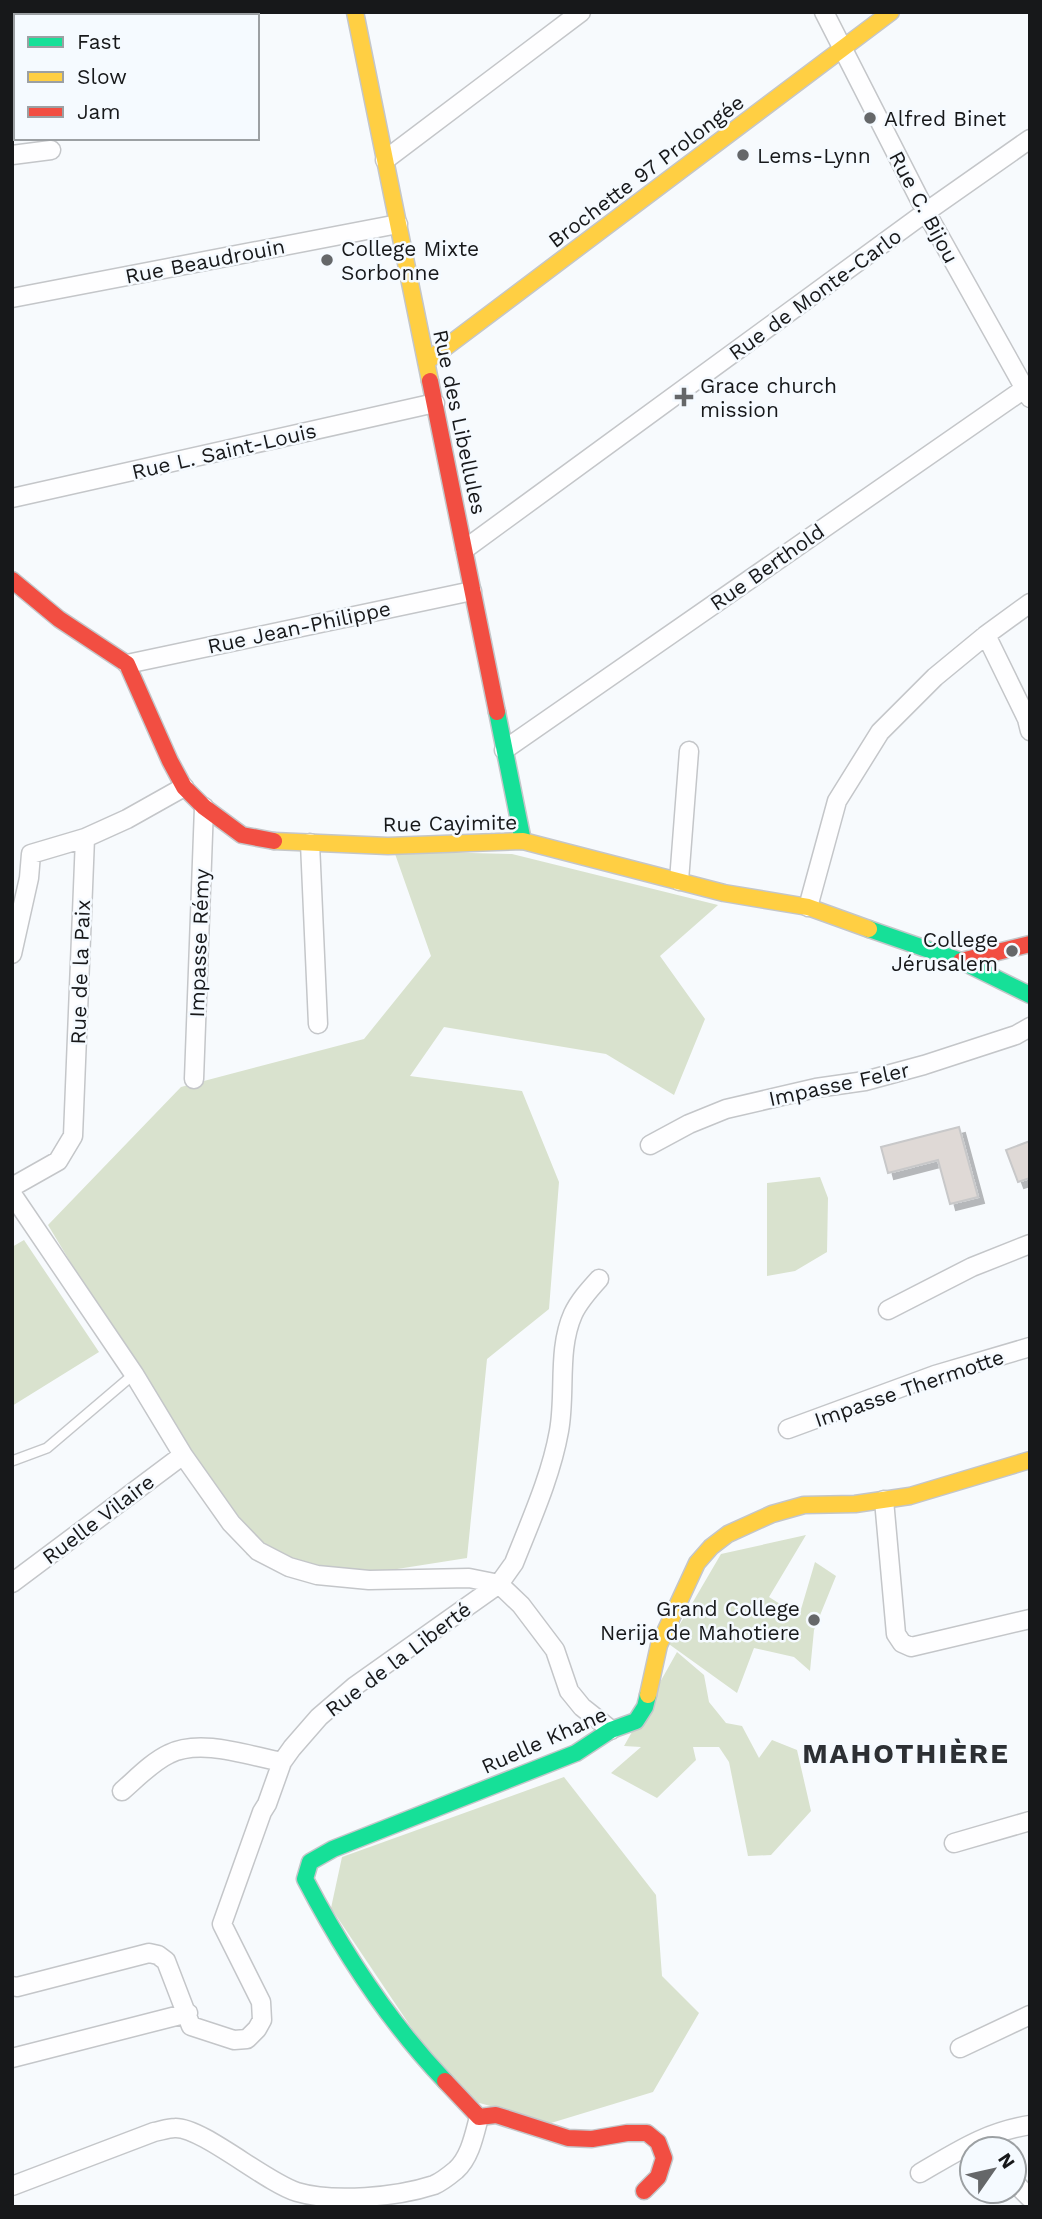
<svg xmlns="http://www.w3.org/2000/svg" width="1042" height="2219" font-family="'Work Sans',sans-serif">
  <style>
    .forest { fill: #d9e2ce }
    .building { fill: #dfd9d6; stroke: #c8c8c9; stroke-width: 2; filter: url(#shadow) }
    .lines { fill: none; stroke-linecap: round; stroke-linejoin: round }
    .lane-casing { stroke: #c4c6c9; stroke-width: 12 }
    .street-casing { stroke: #c4c6c9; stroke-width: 21 }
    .fast-casing { stroke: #c4c6c9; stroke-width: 19 }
    .slow-casing { stroke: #c4c6c9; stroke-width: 19 }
    .jam-casing { stroke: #c4c6c9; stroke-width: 19 }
    .lane { stroke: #fefeff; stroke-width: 9 }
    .street { stroke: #fefeff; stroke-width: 18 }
    .fast { stroke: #16e098; stroke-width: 16 }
    .slow { stroke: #ffcf43; stroke-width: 16 }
    .jam { stroke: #f24e42; stroke-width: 16 }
    .poi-dot { fill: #656769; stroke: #f5faff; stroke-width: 2.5 }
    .labels { text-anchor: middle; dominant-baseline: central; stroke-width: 5; stroke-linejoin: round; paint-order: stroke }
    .poi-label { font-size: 21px; fill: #17181a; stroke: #f5faff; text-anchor: start }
    .street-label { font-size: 21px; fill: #17181a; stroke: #f5faff }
    .district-label { font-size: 28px; font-weight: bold; letter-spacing: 2px; fill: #2d3034; stroke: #f5faff }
  </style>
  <defs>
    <filter id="shadow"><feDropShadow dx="6" dy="6" stdDeviation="0" flood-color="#0004"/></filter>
  </defs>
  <rect width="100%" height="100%" fill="#f7fafd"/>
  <path class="forest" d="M394,851l118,3 206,51 -58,51 45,63 -31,76 -68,-41 -162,-27 -34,49 112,15 37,91 -10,127 -62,50 -20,199 -108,17 -112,-20 -199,-330 133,-138 183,-48 67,-83z
    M820,1177l8,21 -1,54 -32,19 -28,5v-93z
    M24,1240l75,112 -87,54v-159z
    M806,1535l-37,62 30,19 16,-54 21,14 -22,54 -4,41 -16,-14 -40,-9 -17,45 -71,-51 14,-18 41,-70z
    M677,1652l27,23 5,27 17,21 16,3 17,32 13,-18 25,10 14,61 -40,44 -23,1 -19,-94 -10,-15h-26l3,13 -39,38 -46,-25 30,-26 -17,-1z
    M564,1777l92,118 6,81 37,37 -46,79 -102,31 -93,-26 -127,-189 11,-51z"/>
  <path class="building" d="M959,1127l19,70 -28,7 -12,-44 -50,13 -7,-26z
    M1030,1141v37l-12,4 -12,-32z"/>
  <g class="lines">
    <g class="lane-casing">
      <path id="lane" d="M12,1461l35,-13 87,-74"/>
    </g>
    <g class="street-casing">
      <path id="street" d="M824,12l102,200 104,186
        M67,16l9,-4
        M12,37l4,-1
        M12,155l39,-5
        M385,160l196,-148
        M12,298l386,-74
        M12,498l423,-95
        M465,549l461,-337 104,-73
        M986,635l41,84 3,12
        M127,664l345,-73
        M504,750l526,-365
        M310,843l8,181
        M679,881l10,-130
        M808,907l29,-106 43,-69 55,-55 51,-42 44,-32
        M12,954l17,-76 2,-24 54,-16
        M194,1079l10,-272
        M650,1145l39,-21 37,-15 90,-21 49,-7 59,-16 92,-30 14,-8
        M12,1187l46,-26 15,-25 12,-298 42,-19 57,-32
        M12,1194l122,180 49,81 48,68 27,28 31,16 28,8 52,5 100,-2 30,6 22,21 34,45 14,41 13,16 29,23
        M888,1310l84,-43 58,-23
        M788,1429l147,-54 95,-28
        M884,1500l12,134 6,9 9,4 119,-28
        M12,1583l171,-128
        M122,1791c15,-13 30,-29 47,-37 32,-16 80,2 113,8
        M954,1843l76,-22
        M12,1986l5,1 132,-34 9,2 8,6 25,65 43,14 13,-1 10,-10 5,-9 -1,-18 -39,-78 40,-112 5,-8 15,-42 10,-14 27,-31 36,-31 144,-102 15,-21c17,-43 37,-87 45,-132 7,-38 -2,-81 14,-117 6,-13 16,-24 26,-35
        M960,2048l70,-33
        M12,2058l176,-45
        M920,2173c38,-22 66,-41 110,-48
        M1014,2182l16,16
        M12,2186l142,-54c6,-1 14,-4 21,-4 27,-1 90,54 122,64 37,11 100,5 137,-7 7,-3 16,-10 22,-15 14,-13 18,-34 23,-53"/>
    </g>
    <g class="fast-casing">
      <path id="fast" d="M497,712l26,129
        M869,929l92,32 69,34
        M445,2081c-57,-60 -102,-129 -140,-202l5,-17 23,-13 243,-96 35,-23 25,-9 9,-14 3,-12"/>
    </g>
    <g class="slow-casing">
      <path id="slow" d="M355,12l75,369
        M426,362l465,-350
        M274,841l114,5 135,-5 201,52 84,14 61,22
        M648,1695l11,-50 38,-82 14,-16 17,-13 44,-20 32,-9 51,-1 55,-8 120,-36"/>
    </g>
    <g class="jam-casing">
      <path id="jam" d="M430,381l67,331
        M12,580l47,39 68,45 43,97 14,26 20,20 38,28 32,6
        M961,961l69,-17
        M445,2081l34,36 17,-2 72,23 24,1 35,-6h20l11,9 6,16 -6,19 -14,14"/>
    </g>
    <use href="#lane" class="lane"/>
    <use href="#street" class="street"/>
    <use href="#fast" class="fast"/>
    <use href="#slow" class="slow"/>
    <use href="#jam" class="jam"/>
  </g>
  <g class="poi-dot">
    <circle cx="870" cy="118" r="7"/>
    <circle cx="743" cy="155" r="7"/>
    <circle cx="327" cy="260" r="7"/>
    <path d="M680.5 386.5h7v7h7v7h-7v7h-7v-7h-7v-7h7z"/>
    <circle cx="1012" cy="951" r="7"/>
    <circle cx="814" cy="1620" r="7"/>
  </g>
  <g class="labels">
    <g class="poi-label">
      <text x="884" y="118">Alfred Binet</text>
      <text x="757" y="155">Lems-Lynn</text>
      <text x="341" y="248">College Mixte<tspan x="341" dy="24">Sorbonne</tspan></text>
      <text x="700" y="385">Grace church<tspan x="700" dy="24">mission</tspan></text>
      <text x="998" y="939" text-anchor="end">College<tspan x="998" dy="24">Jérusalem</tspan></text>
      <text x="800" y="1608" text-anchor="end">Grand College<tspan x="800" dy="24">Nerija de Mahotiere</tspan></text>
    </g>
    <g class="street-label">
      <text transform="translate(646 171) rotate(-37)">Brochette 97 Prolongée</text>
      <text transform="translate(924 207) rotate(62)">Rue C. Bijou</text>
      <text transform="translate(205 261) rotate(-11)">Rue Beaudrouin</text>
      <text transform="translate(815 294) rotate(-36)">Rue de Monte-Carlo</text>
      <text transform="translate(460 422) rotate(78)">Rue des Libellules</text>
      <text transform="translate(224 451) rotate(-13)">Rue L. Saint-Louis</text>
      <text transform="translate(767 567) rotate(-35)">Rue Berthold</text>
      <text transform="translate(299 627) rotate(-12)">Rue Jean-Philippe</text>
      <text transform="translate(450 823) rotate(-1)">Rue Cayimite</text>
      <text transform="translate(199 943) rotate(-88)">Impasse Rémy</text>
      <text transform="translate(80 972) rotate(-88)">Rue de la Paix</text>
      <text transform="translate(839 1084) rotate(-12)">Impasse Feler</text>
      <text transform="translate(909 1388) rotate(-19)">Impasse Thermotte</text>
      <text transform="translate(98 1519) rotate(-37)">Ruelle Vilaire</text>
      <text transform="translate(398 1659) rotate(-37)">Rue de la Liberté</text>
      <text transform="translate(544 1740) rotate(-24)">Ruelle Khane</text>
    </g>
    <g class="district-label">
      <text x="906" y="1753">MAHOTHIÈRE</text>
    </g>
  </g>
  <rect width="1042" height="2219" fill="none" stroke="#17181a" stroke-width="28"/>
  <rect x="14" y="14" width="245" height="126" fill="#f5faff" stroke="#9ca0a3" stroke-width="2"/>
  <rect x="28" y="37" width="35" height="10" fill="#16e098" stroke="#9ca0a3" stroke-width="2"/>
  <text x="77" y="49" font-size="21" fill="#17181a">Fast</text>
  <rect x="28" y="72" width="35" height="10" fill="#ffcf43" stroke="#9ca0a3" stroke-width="2"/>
  <text x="77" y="84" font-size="21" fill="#17181a">Slow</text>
  <rect x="28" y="107" width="35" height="10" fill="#f24e42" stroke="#9ca0a3" stroke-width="2"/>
  <text x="77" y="119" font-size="21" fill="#17181a">Jam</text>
  <g transform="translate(993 2170) rotate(56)"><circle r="33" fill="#f5faff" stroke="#9ca0a3" stroke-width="2"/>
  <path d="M0-5L12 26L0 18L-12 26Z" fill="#656769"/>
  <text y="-10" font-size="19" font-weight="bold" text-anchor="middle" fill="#17181a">N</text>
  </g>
</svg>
